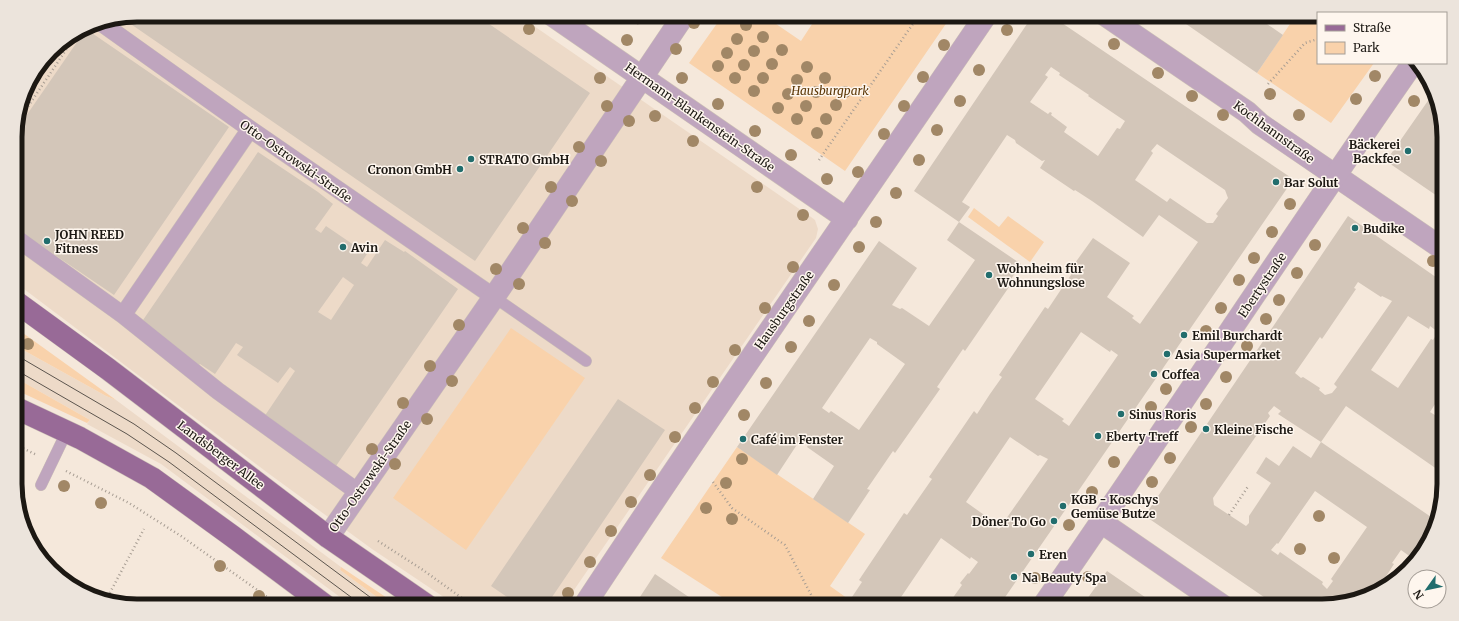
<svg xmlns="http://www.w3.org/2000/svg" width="1459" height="621" font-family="Merriweather,serif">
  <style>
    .built { fill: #eddac8 }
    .green { fill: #f9d2ab }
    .building { fill: #d3c6b9; fill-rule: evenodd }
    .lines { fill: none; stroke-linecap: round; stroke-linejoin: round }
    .service-casing { stroke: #cec3b7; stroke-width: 12 }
    .pedestrian-casing { stroke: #cec3b7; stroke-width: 18 }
    .minor-casing { stroke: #cec3b7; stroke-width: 23 }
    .tertiary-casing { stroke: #cec3b7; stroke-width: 23 }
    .primary-casing { stroke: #cec3b7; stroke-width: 23 }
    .path { stroke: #a79d93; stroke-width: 2.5; stroke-dasharray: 1 3; stroke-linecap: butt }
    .service { stroke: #bfa5be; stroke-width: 11 }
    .pedestrian { stroke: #bfa5be; stroke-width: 17 }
    .minor { stroke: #bfa5be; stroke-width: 22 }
    .tertiary { stroke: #bfa5be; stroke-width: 22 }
    .primary { stroke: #986a97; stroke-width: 22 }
    .tram { stroke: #5c554e; stroke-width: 1 }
    .tree { fill: #a18766 }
    .poi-dot { fill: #216d6d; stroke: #fef6ee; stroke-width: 1.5 }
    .labels { text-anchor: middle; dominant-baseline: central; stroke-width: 3; stroke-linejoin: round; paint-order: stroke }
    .park-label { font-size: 12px; font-style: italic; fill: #5c3706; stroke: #fef6ee }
    .street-label { font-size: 12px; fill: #1c1813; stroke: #fef6ee }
    .poi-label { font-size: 12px; font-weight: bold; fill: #1c1813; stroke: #fef6ee; text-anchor: start }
    .rim { fill: none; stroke: #1c1813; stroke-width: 5 }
  </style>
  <rect width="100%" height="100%" fill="#f5e8db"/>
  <path class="built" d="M137,15h381l293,202 4,3 3,9 -2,9 -253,368h-106l-85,-57 -100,-73 -256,-193 -1,-154 13,-46 29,-37 34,-22z
    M16,346l90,50 10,4 225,167 -1,3 49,36h-37l-191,-142 -74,-40 3,-4 -74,-42z"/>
  <path class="green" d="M723,15h40l38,26 17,-26h134l-107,156 -156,-108z
    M1296,15h22v48h56l-43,60 -74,-50z
    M974,208l25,19 9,-11 36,26 -14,20 -62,-45z
    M16,328l100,72 -10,-4 -90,-50z
    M511,328l74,50 -119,172 -73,-52z
    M16,378l74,42 -3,3 -71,-33z
    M737,447l128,87 -35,52 28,20h-122l-75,-48z
    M341,567l58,39h-10l-49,-36z"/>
  <path class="building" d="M137,15h339l114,78 -115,168 -353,-243z
    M624,15h21l-7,10z
    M787,15h19l-6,9z
    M1033,15h17l240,162v7l-291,422h-52l15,-21 -2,-2 8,-10 1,1 9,-12 -7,-5 -1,2 -29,-21 -46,68h-37l-8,-6 12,-18 -3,-2 45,-67 3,2 25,-36 -3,-2 45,-66 3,3 13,-20 12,-17 -3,-2 46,-68 3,2 12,-18 13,-19 -3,-2 23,-32 37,25 -23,34 27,19 -2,2 8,6 58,-82 -39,-27 -16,22 -51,-36 -17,-11 -1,1 -34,-23 5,-8 -3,1 -26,-18 -1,-3 -8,-5 -45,67 8,5 -11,15 -45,-31zM1051,67l9,6 -1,2 30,20 -1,1 37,25 -5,8 -3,-1 -19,28 -34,-24 3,-5 -16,-12 1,-2 -2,-1 -2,2 -18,-12 18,-25 -3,-2zM1157,144l68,46 3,8 -12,16 2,2 -5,7h-6l-37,-25 -3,4 -32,-22 18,-27 -2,-2zM1081,332l29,20 1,-2 7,5 -49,71 -7,-5 2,-2 -29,-20zM1010,437l28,19 2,-1 8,4 -49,70 -7,-5 2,-2 -28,-20z
    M1173,15h75l2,1 4,-1 29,20 -26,38z
    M86,29l143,98 -115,168 -99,-67v-96z
    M1432,95l11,27v78l-57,-39z
    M258,152l60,40 15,12 -18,25 6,4 5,-7 41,28 -6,9 6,4 18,-27 19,12 1,-1 53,38 -122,177 -72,-49 31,-46 -5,-4 -12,16 -41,-28 6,-8 -7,-4 -21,31 -15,-10 -1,1 -58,-42zM343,277l11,8 -23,35 -13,-8z
    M1348,216l95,66 1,114 -5,6 -2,-1 -7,11 8,5 1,-2 5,3v56l-98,-68 -25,36 116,79 -2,9 -24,31 -1,-1 2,-2 -11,-8 -9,13 2,1 -18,28 -15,7 -32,7h-52l-129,-88v-7zM1358,282l23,15 1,-1 10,5 -58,83 3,3 -5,6 -7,2 -6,-5 1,-2 -17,-11 -2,1 -6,-5 25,-36 2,2 34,-50 -2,-1zM1408,316l21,13 1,-3 8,6 -5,8 -2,-1 -33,49 -27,-18zM1274,406l7,5 -3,3 43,28 -10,16 -18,-12 -14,20 -13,-9 -10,16 15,10 -22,33v7l-3,3 -32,-21 -1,-7 57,-82 -2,-3zM1315,491l52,36 -36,52 2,2 -6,8 -5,-5 1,-2 -43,-30 -2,3 -7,-5 6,-7 1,1z
    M959,222l62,42 -14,21 2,2 -44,64 -2,-2 -26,38 3,2 -45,64 -2,-2 -26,38 3,1 -22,33 -35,-24 21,-33 -27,-19 1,-2 -8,-5 -23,35 -40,-28 142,-206 38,27 -25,37 8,4 2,-1 27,18 46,-66 -28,-20zM870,338l7,4v2l28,20 -46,66 -28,-19 -2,2 -7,-5z
    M618,399l47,31 -119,176h-26l-29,-20z
    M1107,571l51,35h-76z
    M655,574l47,32h-68z"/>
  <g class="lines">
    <g class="service-casing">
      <path id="service" d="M494,297l92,64
        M41,485l26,-54"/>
    </g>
    <g class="pedestrian-casing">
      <path id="pedestrian" d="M100,22l150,107 244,168
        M16,238l107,77 95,76 140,101
        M123,315l127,-186"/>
    </g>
    <g class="minor-casing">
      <path id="minor" d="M552,15l295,204
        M1105,15l142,97 13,12 183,125
        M1101,522l122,84
        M328,537l166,-240 190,-282
        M584,606c131,-199 268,-394 402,-591"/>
    </g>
    <g class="tertiary-casing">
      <path id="tertiary" d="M1043,606c125,-180 245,-364 370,-543"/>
    </g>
    <g class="primary-casing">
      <path id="primary" d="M16,302l92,67 220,168 100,69
        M16,408l64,30 72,40 80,58 94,70"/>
    </g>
    <path class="path" d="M1268,84l37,-41 13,-4
      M17,123l61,-91
      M819,160l100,-145
      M16,445l21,10
      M66,471l63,32 52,33 99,70
      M713,482l19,26 53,37 32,61
      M1229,515l20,-30
      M378,541l45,29 50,36
      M106,600l38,-71"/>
    <use href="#service" class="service"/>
    <use href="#pedestrian" class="pedestrian"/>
    <use href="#minor" class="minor"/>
    <use href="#tertiary" class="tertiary"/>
    <use href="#primary" class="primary"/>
    <path class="tram" d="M16,355l118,69 42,29 206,153
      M16,370l111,64 42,28 194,144"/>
  </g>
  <g class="tree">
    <circle cx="694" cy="23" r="6"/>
    <circle cx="746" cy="25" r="6"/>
    <circle cx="529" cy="29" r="6"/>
    <circle cx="1007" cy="30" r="6"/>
    <circle cx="763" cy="37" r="6"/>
    <circle cx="737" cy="39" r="6"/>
    <circle cx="627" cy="40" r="6"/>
    <circle cx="1114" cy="44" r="6"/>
    <circle cx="944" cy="45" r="6"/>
    <circle cx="676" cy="49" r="6"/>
    <circle cx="782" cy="50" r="6"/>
    <circle cx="754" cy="51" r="6"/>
    <circle cx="727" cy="53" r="6"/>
    <circle cx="772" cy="64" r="6"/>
    <circle cx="744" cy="65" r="6"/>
    <circle cx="718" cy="66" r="6"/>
    <circle cx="807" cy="67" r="6"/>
    <circle cx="979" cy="70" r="6"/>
    <circle cx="1158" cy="73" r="6"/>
    <circle cx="1375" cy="76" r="6"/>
    <circle cx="923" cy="77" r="6"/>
    <circle cx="600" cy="78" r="6"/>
    <circle cx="682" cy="78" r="6"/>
    <circle cx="735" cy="78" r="6"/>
    <circle cx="763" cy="78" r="6"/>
    <circle cx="825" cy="78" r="6"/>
    <circle cx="797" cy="80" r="6"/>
    <circle cx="754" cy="91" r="6"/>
    <circle cx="816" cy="92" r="6"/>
    <circle cx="845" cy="92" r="6"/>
    <circle cx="788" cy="94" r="6"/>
    <circle cx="1270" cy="94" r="6"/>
    <circle cx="1192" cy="96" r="6"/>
    <circle cx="1356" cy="99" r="6"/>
    <circle cx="960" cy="101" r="6"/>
    <circle cx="1414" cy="101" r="6"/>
    <circle cx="718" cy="104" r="6"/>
    <circle cx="836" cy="105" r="6"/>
    <circle cx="607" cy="106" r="6"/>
    <circle cx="806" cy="106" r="6"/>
    <circle cx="904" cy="106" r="6"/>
    <circle cx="778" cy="108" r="6"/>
    <circle cx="1223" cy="115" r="6"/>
    <circle cx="1299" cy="115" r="6"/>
    <circle cx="655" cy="116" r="6"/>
    <circle cx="797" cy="119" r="6"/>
    <circle cx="826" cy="119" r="6"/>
    <circle cx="629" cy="121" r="6"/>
    <circle cx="937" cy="130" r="6"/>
    <circle cx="755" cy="131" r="6"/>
    <circle cx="817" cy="133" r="6"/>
    <circle cx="884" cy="134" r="6"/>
    <circle cx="693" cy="141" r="6"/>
    <circle cx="579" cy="147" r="6"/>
    <circle cx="791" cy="155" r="6"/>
    <circle cx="919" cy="160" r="6"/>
    <circle cx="601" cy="161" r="6"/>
    <circle cx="858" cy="172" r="6"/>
    <circle cx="827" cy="179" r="6"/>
    <circle cx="551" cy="187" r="6"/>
    <circle cx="757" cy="187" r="6"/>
    <circle cx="896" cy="193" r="6"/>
    <circle cx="572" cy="201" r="6"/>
    <circle cx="1290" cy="204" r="6"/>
    <circle cx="803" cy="215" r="6"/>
    <circle cx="876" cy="222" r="6"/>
    <circle cx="523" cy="228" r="6"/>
    <circle cx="1272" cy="232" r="6"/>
    <circle cx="545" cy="243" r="6"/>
    <circle cx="1315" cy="245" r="6"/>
    <circle cx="859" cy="247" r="6"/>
    <circle cx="1254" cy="258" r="6"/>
    <circle cx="1433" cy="261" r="6"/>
    <circle cx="793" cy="267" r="6"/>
    <circle cx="496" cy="269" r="6"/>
    <circle cx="1297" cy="273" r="6"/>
    <circle cx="1239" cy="280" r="6"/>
    <circle cx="519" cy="284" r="6"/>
    <circle cx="834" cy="285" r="6"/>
    <circle cx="1279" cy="300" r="6"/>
    <circle cx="765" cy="308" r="6"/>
    <circle cx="1221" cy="308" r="6"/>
    <circle cx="1266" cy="319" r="6"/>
    <circle cx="809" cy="321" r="6"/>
    <circle cx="459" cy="325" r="6"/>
    <circle cx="1206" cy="331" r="6"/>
    <circle cx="28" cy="344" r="6"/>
    <circle cx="1247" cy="346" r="6"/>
    <circle cx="791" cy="347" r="6"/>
    <circle cx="735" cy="350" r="6"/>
    <circle cx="430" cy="366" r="6"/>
    <circle cx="1226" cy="377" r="6"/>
    <circle cx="452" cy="381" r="6"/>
    <circle cx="713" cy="382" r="6"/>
    <circle cx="766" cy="383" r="6"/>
    <circle cx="1166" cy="389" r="6"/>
    <circle cx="403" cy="403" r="6"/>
    <circle cx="1206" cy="404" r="6"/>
    <circle cx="1151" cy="407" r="6"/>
    <circle cx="695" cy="408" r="6"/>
    <circle cx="744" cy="415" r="6"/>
    <circle cx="427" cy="419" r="6"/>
    <circle cx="1191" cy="427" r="6"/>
    <circle cx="675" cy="437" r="6"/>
    <circle cx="372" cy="449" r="6"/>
    <circle cx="1170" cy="458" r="6"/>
    <circle cx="742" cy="459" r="6"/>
    <circle cx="1114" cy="462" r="6"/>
    <circle cx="395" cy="464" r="6"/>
    <circle cx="650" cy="475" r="6"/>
    <circle cx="1152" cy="482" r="6"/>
    <circle cx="726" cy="483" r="6"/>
    <circle cx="64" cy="486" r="6"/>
    <circle cx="1092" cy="492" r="6"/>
    <circle cx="631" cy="502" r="6"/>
    <circle cx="101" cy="503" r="6"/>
    <circle cx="706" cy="508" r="6"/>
    <circle cx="1319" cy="516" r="6"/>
    <circle cx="732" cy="519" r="6"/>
    <circle cx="1069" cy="525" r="6"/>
    <circle cx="611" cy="531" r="6"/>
    <circle cx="1300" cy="549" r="6"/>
    <circle cx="1334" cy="558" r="6"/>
    <circle cx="590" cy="562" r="6"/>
    <circle cx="220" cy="566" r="6"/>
    <circle cx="1088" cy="577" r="6"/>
    <circle cx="1035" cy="578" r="6"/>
    <circle cx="568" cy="593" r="6"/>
    <circle cx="259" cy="596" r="6"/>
  </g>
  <g class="poi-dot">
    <circle cx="1408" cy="151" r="4"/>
    <circle cx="471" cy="159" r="4"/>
    <circle cx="460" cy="169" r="4"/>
    <circle cx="1276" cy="182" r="4"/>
    <circle cx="1355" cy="228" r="4"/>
    <circle cx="47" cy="241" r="4"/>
    <circle cx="343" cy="247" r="4"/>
    <circle cx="989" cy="275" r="4"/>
    <circle cx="1184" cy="335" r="4"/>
    <circle cx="1167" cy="354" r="4"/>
    <circle cx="1154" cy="374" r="4"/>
    <circle cx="1121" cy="414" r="4"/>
    <circle cx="1206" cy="429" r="4"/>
    <circle cx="1098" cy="436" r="4"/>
    <circle cx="743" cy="439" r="4"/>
    <circle cx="1063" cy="506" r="4"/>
    <circle cx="1054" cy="521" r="4"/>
    <circle cx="1031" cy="554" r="4"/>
    <circle cx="1014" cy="577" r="4"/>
  </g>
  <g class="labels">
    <g class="park-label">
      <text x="830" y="90">Hausburgpark</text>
    </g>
    <g class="street-label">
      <text transform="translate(700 117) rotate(35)">Hermann-Blankenstein-Straße</text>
      <text transform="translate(1274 132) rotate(36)">Kochhannstraße</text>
      <text transform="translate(296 161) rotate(35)">Otto-Ostrowski-Straße</text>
      <text transform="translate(1262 285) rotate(-56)">Ebertystraße</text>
      <text transform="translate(784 310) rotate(-55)">Hausburgstraße</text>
      <text transform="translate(221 455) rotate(37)">Landsberger Allee</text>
      <text transform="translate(370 476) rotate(-55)">Otto-Ostrowski-Straße</text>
    </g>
    <g class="poi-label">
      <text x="1400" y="144" text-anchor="end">Bäckerei<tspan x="1400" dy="14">Backfee</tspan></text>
      <text x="479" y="159">STRATO GmbH</text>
      <text x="452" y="169" text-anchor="end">Cronon GmbH</text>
      <text x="1284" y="182">Bar Solut</text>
      <text x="1363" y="228">Budike</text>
      <text x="55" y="234">JOHN REED<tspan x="55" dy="14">Fitness</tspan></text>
      <text x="351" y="247">Avin</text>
      <text x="997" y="268">Wohnheim für<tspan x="997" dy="14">Wohnungslose</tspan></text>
      <text x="1192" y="335">Emil Burchardt</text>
      <text x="1175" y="354">Asia Supermarket</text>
      <text x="1162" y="374">Coffea</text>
      <text x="1129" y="414">Sinus Roris</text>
      <text x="1214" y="429">Kleine Fische</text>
      <text x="1106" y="436">Eberty Treff</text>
      <text x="751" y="439">Café im Fenster</text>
      <text x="1071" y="499">KGB - Koschys<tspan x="1071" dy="14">Gemüse Butze</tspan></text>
      <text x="1046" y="521" text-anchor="end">Döner To Go</text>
      <text x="1039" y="554">Eren</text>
      <text x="1022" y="577">Na Beauty Spa</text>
    </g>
  </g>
  <path d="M0 0H1459V621H0ZM137 22H1322A115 115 0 0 1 1437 137V484A115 115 0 0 1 1322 599H137A115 115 0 0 1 22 484V137A115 115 0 0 1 137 22Z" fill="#ece4dc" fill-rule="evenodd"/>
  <path class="rim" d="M137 22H1322A115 115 0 0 1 1437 137V484A115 115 0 0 1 1322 599H137A115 115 0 0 1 22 484V137A115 115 0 0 1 137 22Z"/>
  <rect x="1317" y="12" width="130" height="52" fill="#fef6ee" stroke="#a49d96"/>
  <rect x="1325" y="25" width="20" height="6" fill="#986a97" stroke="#a49d96"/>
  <text x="1353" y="32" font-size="12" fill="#1c1813">Straße</text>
  <rect x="1325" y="42" width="20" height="12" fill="#f9d2ab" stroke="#a49d96"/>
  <text x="1353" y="52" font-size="12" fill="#1c1813">Park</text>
  <g transform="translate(1427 589) rotate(237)"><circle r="19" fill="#fef6ee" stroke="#a49d96"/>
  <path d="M0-3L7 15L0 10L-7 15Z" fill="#216d6d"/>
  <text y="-6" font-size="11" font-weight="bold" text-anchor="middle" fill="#1c1813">N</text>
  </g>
</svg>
